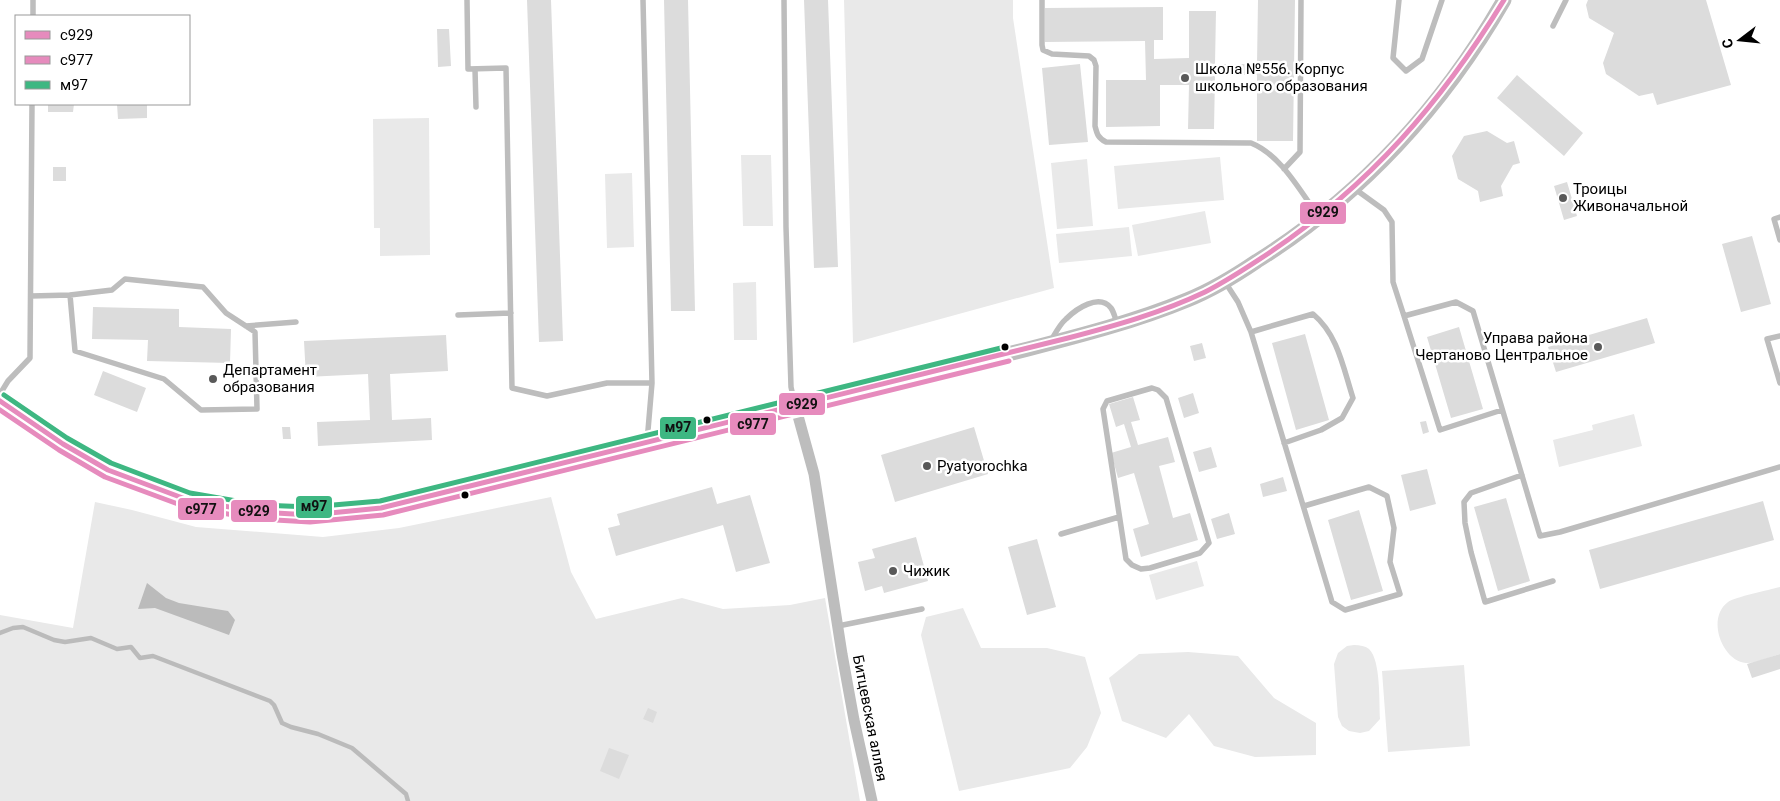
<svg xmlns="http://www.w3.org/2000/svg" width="1780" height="801" font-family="Roboto,sans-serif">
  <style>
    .green { fill: #e9e9e9 }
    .water { fill: #bbb }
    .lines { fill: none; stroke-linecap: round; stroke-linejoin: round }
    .stream { stroke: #bbb; stroke-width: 4.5 }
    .building { fill: #dcdcdc }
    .service { stroke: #bdbdbd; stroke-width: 5.5 }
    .minor { stroke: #bdbdbd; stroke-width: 11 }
    .tertiary { stroke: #bdbdbd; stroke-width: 15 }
    .bus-1-casing { stroke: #fff; stroke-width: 9 }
    .bus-2-casing { stroke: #fff; stroke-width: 9 }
    .bus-3-casing { stroke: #fff; stroke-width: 9 }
    .bus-1 { stroke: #e68bbd; stroke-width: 5 }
    .bus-2 { stroke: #e68bbd; stroke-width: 5 }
    .bus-3 { stroke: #3eb782; stroke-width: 5 }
    .poi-dot { fill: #595959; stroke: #fff; stroke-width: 2 }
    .bus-dot { fill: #000; stroke: #fff; stroke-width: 2 }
    .labels { text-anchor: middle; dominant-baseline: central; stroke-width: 5; stroke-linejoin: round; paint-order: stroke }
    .poi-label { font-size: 15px; fill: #000; stroke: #fff; text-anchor: start }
    .street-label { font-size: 15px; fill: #000; stroke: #fff }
    .line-badge { stroke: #fff; stroke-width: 2 }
    .pale-badge-label { font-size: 14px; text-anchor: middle; font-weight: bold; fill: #111 }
  </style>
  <rect width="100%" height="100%" fill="#fff"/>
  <path class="green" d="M844,0h169v18l41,270 -201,55z
    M429,118l1,137 -50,1v-28h-6l-1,-109z
    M741,155h30l2,71h-30z
    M1220,157l4,43 -106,9 -4,-43z
    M1087,159l6,67 -36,3 -6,-66z
    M632,173l2,74 -27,1 -2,-74z
    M1205,211l6,32 -73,13 -6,-31z
    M1129,227l3,29 -73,7 -3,-29z
    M756,282l1,58h-23l-1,-57z
    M1634,414l8,32 -83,21 -6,-27 40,-10 -1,-5z
    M551,497l20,75 25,47 86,-21 41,11 67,-4 35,-7 35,203h-860v-186l73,13 22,-126 37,8 64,17 127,10 76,-9z
    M1197,561l7,25 -48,14 -7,-25z
    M1780,587v67c-8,2 -26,10 -34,9 -24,-2 -40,-45 -18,-61 7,-5 41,-12 52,-15z
    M963,608l18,40h66l38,9 16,56 -14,34 -17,21 -111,23 -38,-156 5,-18z
    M1354,645c6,0 11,1 15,4 12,11 10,54 11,70l-11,12 -9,2 -11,-2 -7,-5 -4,-9 -4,-53 4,-11 9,-7z
    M1188,652l50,4 36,42 42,25v32l-61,2 -41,-11 -25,-32 -23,24 -44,-17 -13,-43 30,-24z
    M1464,665l6,81 -82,6 -6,-81z"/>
  <path class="water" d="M147,583l19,15 13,5 49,8 7,9 -6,15 -74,-27 -17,1z"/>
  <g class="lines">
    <path class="stream" d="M0,633l13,-5 10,-1 31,13 11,2 26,-4 26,11 14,-2 9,11 13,-2 117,45 4,4 8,18 9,4 27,7 34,14 54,46 2,7"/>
  </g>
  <path class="building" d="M527,0h24l12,341 -24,1z
    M664,0h24l7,311h-24z
    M804,0h24l10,267 -24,1z
    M1258,0h37l-2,141h-36v-66h-42l-1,54h-26l1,-44h-29v41l-54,1v-47h40l-1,-39 -100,1v-34l118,-1v33h-9v19l35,-1v-47h27l-1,53h42z
    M1588,0h118l25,85 -74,20 -4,-12 -14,3 -33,-22 -3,-11 11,-30 -25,-15 -3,-13z
    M437,29h12l2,37 -13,1z
    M1080,64l8,78 -39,3 -7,-77z
    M1517,75l66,58 -19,23 -67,-58z
    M48,104h26l-1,8h-25z
    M117,104h30v14l-29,1z
    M1487,131l20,12 7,-2 6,22 -7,2 -12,21 2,10 -23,6 -2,-11 -20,-12 -6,-23 12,-20z
    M53,167h13v14h-13z
    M1567,182l10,34 -13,4 -10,-34z
    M1752,236l19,68 -30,8 -19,-68z
    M93,307l86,2v18l52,2 -1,34 -83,-2 1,-21 -56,-1z
    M1647,318l8,25 -99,29 -8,-25z
    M1459,327l24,82 -32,9 -24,-81z
    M1305,334l24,86 -33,10 -24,-87z
    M446,335l2,36 -58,3 2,46 39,-2 1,22 -114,6 -1,-24 53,-2 -2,-46 -62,3 -2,-36z
    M1202,343l4,15 -12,3 -4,-15z
    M103,371l43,17 -9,24 -43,-17z
    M1193,393l6,20 -15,5 -6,-20z
    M1133,397l7,23 -9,2 7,23 30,-8 7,25 -16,4 14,52 17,-5 8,27 -57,17 -8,-28 16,-5 -15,-51 -16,5 -7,-25 20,-6 -7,-23 -8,3 -7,-23z
    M1426,421l3,11 -6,2 -3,-12z
    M282,427h8l1,12h-8z
    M974,427l14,47 -93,28 -14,-47z
    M1211,447l6,20 -18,5 -6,-20z
    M1427,469l9,35 -26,7 -9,-36z
    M1283,477l4,14 -24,6 -3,-13z
    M712,487l5,17 33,-9 20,68 -34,9 -13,-47 -107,31 -8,-28 12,-3 -3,-11z
    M1506,498l24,83 -32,10 -24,-84z
    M1763,501l11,39 -174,49 -11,-39z
    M1359,510l24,81 -32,9 -23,-80z
    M1229,513l6,21 -18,5 -6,-20z
    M916,537l12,44 -44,12 -2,-7 -17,5 -7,-29 17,-4 -3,-9z
    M1037,539l19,68 -29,8 -19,-68z
    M1780,654v15l-28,9 -5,-14z
    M648,708l9,4 -4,11 -10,-4z
    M609,748l20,7 -10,24 -19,-8z"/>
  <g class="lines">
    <path class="service" d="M467,0l1,69 38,-1 6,320 35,8 60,-13h45l-5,59
      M643,0l9,383
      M784,0l2,227 5,160 4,18
      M1042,0v45l1,5 9,4 37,2 5,4 2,6 -1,60c2,8 3,12 11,16l145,1c30,12 49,48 68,74
      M1399,0l-6,58 13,13 16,-12 20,-59
      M33,16v-16
      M1553,26l13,-26
      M475,69l1,38
      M1284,169l16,-17 1,-152
      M1355,189l29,21 8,12 1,60 11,34 52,-14 17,9 67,225 20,-4 220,-65
      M1780,217l-6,2 6,21
      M1225,282l13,20 13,30 81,270 13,8 55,-16 -10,-32 4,-34 -7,-32 -18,-9 -65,19
      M31,296l39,-1 5,56 89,28 37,31 56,-1 -2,-77 -29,-19 -23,-26 -78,-8 -13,11 -42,5
      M458,315l53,-2
      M1404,316l36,114 62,-20
      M246,326l50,-4
      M1251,332l62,-18c25,21 30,53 40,84l-11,20 -21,12 -37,13
      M1780,336l-13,3 13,44
      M1052,339c4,-7 8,-15 14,-20 10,-10 33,-26 45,-11 3,4 4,10 6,15
      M1152,388l6,2 8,8 43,145 -9,10 -50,15 -9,1 -9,-4 -6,-6 -23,-150 4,-8z
      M0,394l8,-13 22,-23 2,-254
      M1522,475l-51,18 -7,9 1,21 6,29 14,50 68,-21
      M1061,534l58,-17
      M838,626l84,-17"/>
    <path class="minor" d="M795,405l19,69 28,180 12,66 18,81"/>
    <path class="tertiary" d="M0,401l63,43 45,26 80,30 71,12 51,3 71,-7 647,-159c54,-14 108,-28 159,-49 25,-10 48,-24 70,-39 103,-64 187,-156 247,-261"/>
    <g class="bus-1-casing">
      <path id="bus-1" d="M0,401l63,43 45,26 80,30 71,12 51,3 71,-7 687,-170c46,-12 93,-25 137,-46 22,-11 43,-25 64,-39 101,-68 172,-150 235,-253"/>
    </g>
    <g class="bus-2-casing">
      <path id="bus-2" d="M0,410l59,40 46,27 81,30 72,12 52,3 73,-7 626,-154"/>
    </g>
    <g class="bus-3-casing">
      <path id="bus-3" d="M4,395l63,43 44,25 79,30 70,12 50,2 70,-6 625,-154"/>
    </g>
    <use href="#bus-1" class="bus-1"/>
    <use href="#bus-2" class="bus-2"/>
    <use href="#bus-3" class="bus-3"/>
  </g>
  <g class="poi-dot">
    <circle cx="1185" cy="78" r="5"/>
    <circle cx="1563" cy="198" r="5"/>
    <circle cx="1598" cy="347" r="5"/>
    <circle cx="213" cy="379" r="5"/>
    <circle cx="927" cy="466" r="5"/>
    <circle cx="893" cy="571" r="5"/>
  </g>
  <g class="bus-dot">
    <circle cx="1005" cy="347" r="4.5"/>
    <circle cx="707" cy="420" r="4.5"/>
    <circle cx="465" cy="495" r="4.5"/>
  </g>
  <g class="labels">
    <g class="poi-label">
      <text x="1195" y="69">Школа №556. Корпус<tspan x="1195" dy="17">школьного образования</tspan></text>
      <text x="1573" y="189">Троицы<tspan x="1573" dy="17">Живоначальной</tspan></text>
      <text x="1588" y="338" text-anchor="end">Управа района<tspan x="1588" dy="17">Чертаново Центральное</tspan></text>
      <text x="223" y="370">Департамент<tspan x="223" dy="17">образования</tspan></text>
      <text x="937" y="466">Pyatyorochka</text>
      <text x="903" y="571">Чижик</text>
    </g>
    <g class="street-label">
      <text transform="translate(870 718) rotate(79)">Битцевская аллея</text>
    </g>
  </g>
  <g class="line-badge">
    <rect x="1299" y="201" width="48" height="24" rx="5" fill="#e68bbd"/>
    <rect x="778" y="392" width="48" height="24" rx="5" fill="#e68bbd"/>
    <rect x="729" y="412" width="48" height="24" rx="5" fill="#e68bbd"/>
    <rect x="659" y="416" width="38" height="24" rx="5" fill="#3eb782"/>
    <rect x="295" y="495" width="38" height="24" rx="5" fill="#3eb782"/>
    <rect x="177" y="497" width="48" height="24" rx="5" fill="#e68bbd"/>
    <rect x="230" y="499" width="48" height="24" rx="5" fill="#e68bbd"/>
  </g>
  <g class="pale-badge-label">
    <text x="1323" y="217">с929</text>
    <text x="802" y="409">с929</text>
    <text x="753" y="429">с977</text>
    <text x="678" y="432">м97</text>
    <text x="314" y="511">м97</text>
    <text x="201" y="514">с977</text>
    <text x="254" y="516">с929</text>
  </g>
  <rect x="15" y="15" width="175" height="90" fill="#ffffff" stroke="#999999"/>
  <rect x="25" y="31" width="25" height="8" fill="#e68bbd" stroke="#999999"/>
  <text x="60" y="40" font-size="15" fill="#000000">с929</text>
  <rect x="25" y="56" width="25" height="8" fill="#e68bbd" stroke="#999999"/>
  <text x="60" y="65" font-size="15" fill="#000000">с977</text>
  <rect x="25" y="81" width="25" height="8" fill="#3eb782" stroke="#999999"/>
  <text x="60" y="90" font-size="15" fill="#000000">м97</text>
  <g transform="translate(1740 40) rotate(254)" stroke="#ffffff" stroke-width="4" paint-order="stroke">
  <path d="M0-4L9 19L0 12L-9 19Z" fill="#000000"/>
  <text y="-8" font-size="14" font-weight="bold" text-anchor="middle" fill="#000000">С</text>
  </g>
</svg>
